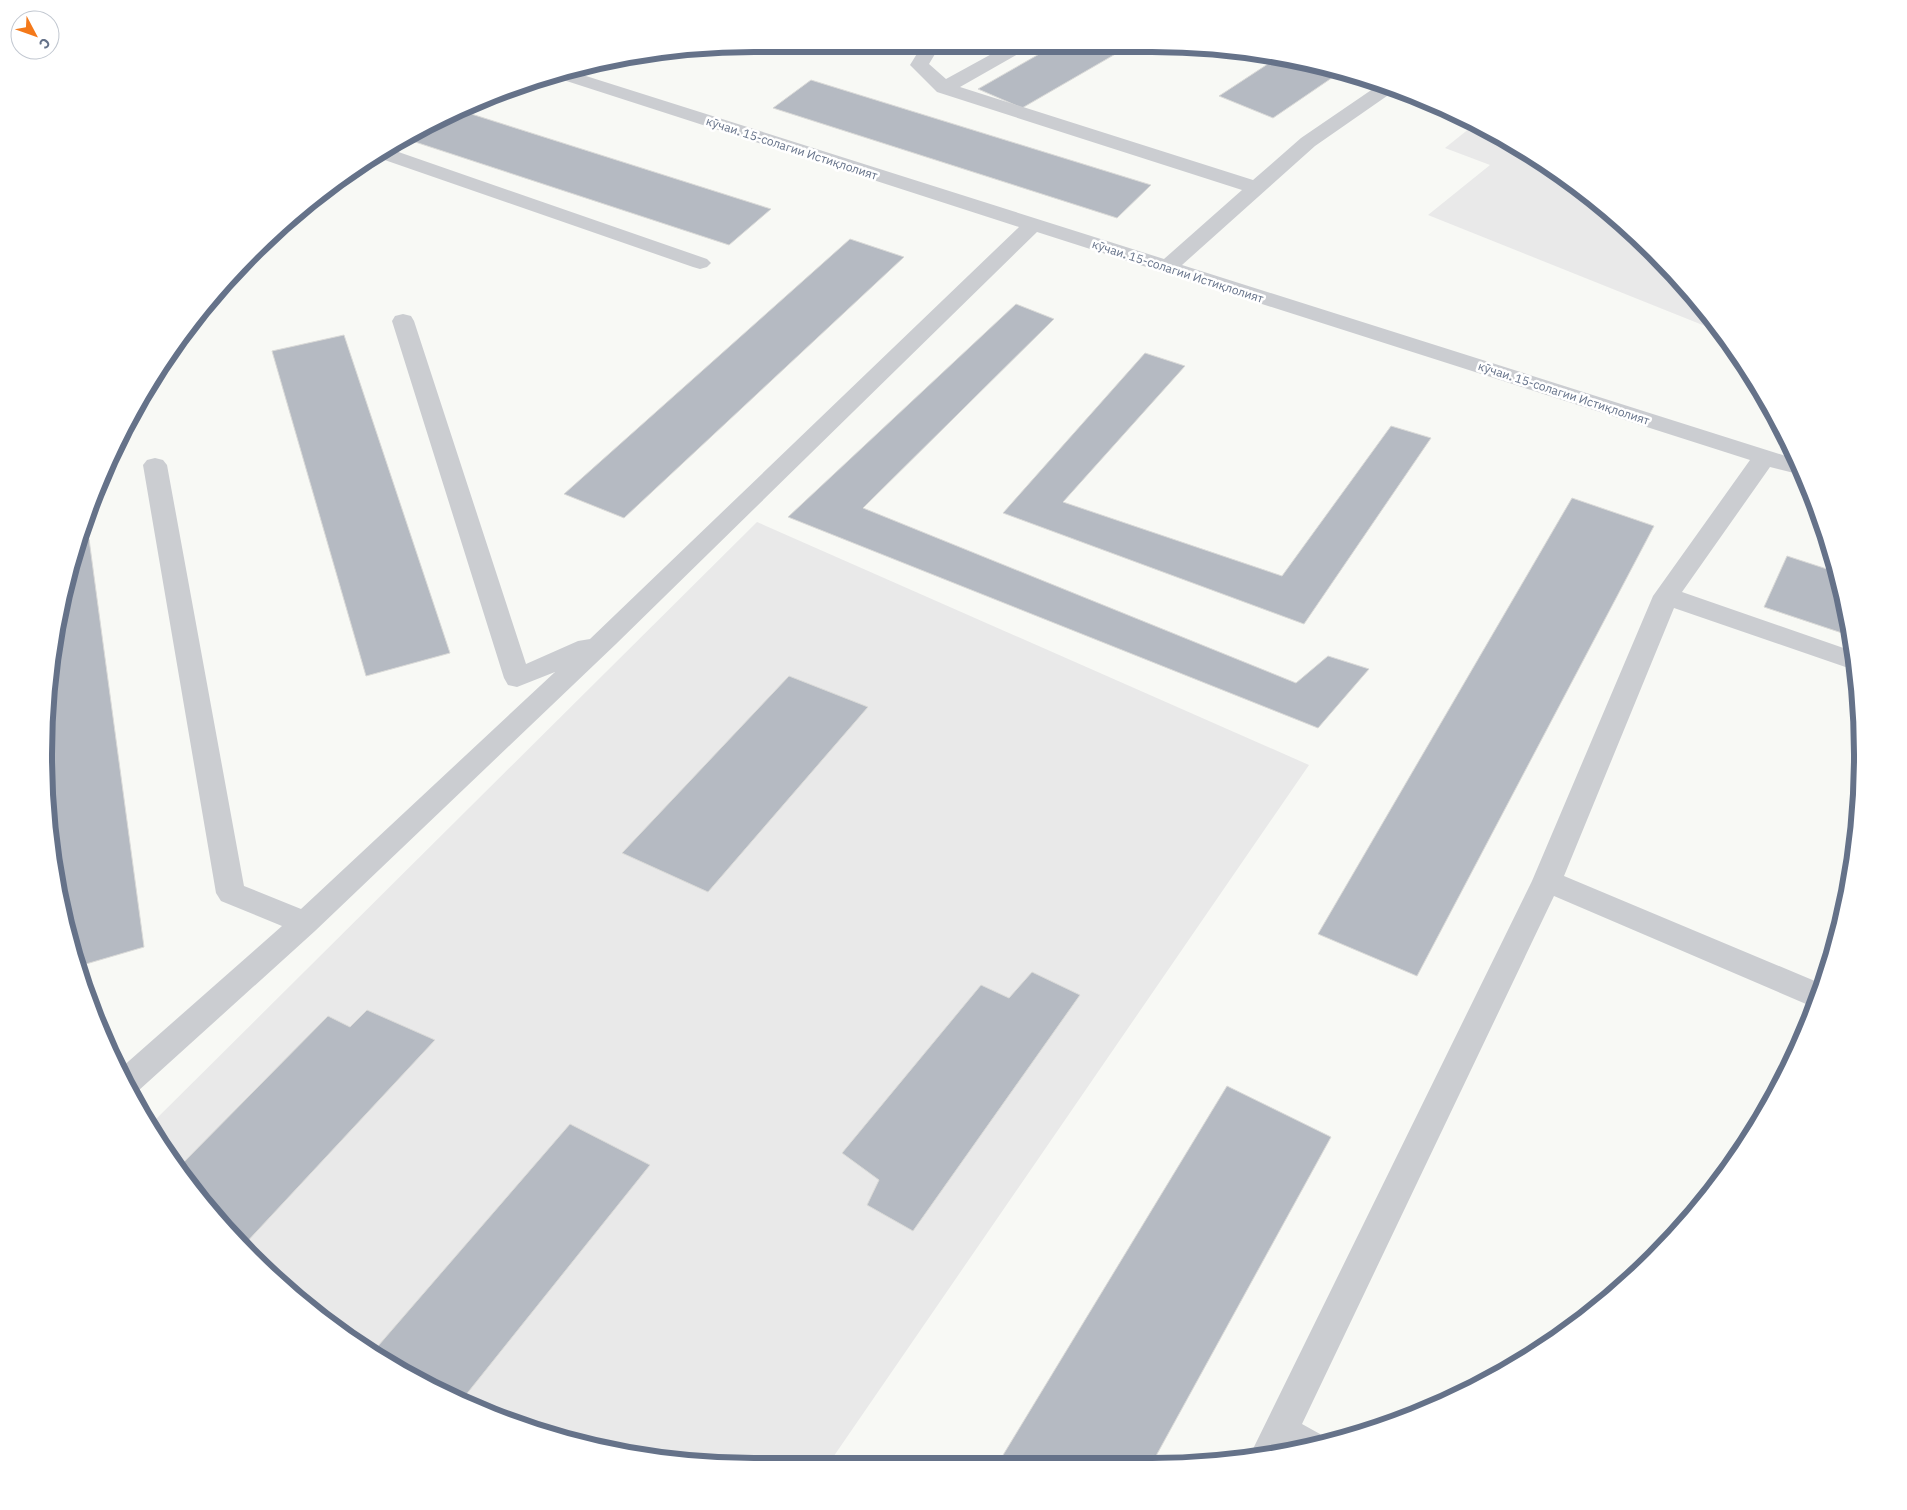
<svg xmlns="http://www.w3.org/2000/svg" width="1907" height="1510" font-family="'IBM Plex Sans',sans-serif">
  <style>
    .built { fill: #e9e9e9 }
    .building { fill: #b5bac2; stroke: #dadad8 }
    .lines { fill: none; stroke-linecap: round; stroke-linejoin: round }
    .minor { fill: #cbcdd1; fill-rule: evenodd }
    .labels { text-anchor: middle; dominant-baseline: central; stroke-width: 5; stroke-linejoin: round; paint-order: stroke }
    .far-street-label { font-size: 12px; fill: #657289; stroke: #fff }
    .rim { fill: none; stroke: #657289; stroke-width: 6 }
  </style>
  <rect width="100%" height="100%" fill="#f8f9f5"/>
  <path class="built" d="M1475,124l32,15 114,81 66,66 33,46 -292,-117 62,-50 -45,-17z
    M757,522l552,243 -482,701h-72l-138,-13 -134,-41 -123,-66 -140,-122 -70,-99z"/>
  <path class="building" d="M1055,45h76l-109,63 -44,-19z
    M1274,60l65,13 -66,45 -54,-22z
    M811,80l340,105 -34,33 -344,-110z
    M465,112l306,97 -42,36 -326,-107z
    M850,239l54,18 -280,261 -60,-24z
    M1016,304l38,15 -191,189 433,175 32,-27 41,13 -51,59 -530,-211z
    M344,335l106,318 -84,23 -94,-325z
    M1145,353l40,13 -122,136 219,74 109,-150 40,12 -127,186 -301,-111z
    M1572,498l82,28 -237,450 -99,-42z
    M89,539l55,408 -65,19 -11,-27 -24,-184 24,-184 12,-30z
    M1787,556l49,16 15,64 -87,-29z
    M789,676l79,31 -160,185 -86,-39z
    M1032,972l48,23 -167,236 -46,-26 12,-25 -37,-27 139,-168 28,13z
    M367,1010l68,30 -191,205 -24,-21 -41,-57 149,-151 22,11z
    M1227,1086l104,51 -180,328h-154z
    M570,1124l80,41 -189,236 -89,-48z"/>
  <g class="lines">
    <path class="minor" d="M923,44h18l-12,20 17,15 62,-34h22l-3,4 -67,38 293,93 48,-42 82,-56 14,7 -82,57 -133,119 613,194 7,16 -32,-8 -88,125 173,60 2,19 -183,-63 -110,268 258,108 -9,23 -259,-111 -252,528 18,10 4,10 -72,12 -1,-3 281,-572 121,-285 97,-136 -713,-228 -421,412 -301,287 -177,160 -6,3 -11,-26 161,-142 -61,-25 -5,-8 -73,-428 4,-5 8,-2 8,2 4,5 77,421 57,23 254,-237 -38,15 -9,-2 -4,-7 -112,-357 3,-5 8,-2 8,2 3,5 112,343 52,-23 12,-2 429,-412 -468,-151 16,-6 597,189 78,-69 -305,-98 -27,-27z
      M387,148l320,111 4,4 -4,4 -7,2 -7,-2 -317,-110z"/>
  </g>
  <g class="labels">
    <g class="far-street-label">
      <text transform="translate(792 148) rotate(18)">кӯчаи. 15-солагии Истиқлолият</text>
      <text transform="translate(1178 271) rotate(18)">кӯчаи. 15-солагии Истиқлолият</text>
      <text transform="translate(1564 393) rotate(18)">кӯчаи. 15-солагии Истиқлолият</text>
    </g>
  </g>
  <path d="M0 0H1907V1510H0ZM754 52H1152A702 702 0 0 1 1854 754V756A702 702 0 0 1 1152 1458H754A702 702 0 0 1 52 756V754A702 702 0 0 1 754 52Z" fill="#fff" fill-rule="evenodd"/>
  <path class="rim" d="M754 52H1152A702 702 0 0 1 1854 754V756A702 702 0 0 1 1152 1458H754A702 702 0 0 1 52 756V754A702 702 0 0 1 754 52Z"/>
  <g transform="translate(35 35) rotate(131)"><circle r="24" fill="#ffffff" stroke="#c1c7d0"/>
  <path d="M0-4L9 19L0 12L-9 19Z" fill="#f4791a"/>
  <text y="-8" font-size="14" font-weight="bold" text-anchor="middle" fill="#657289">С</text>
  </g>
</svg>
